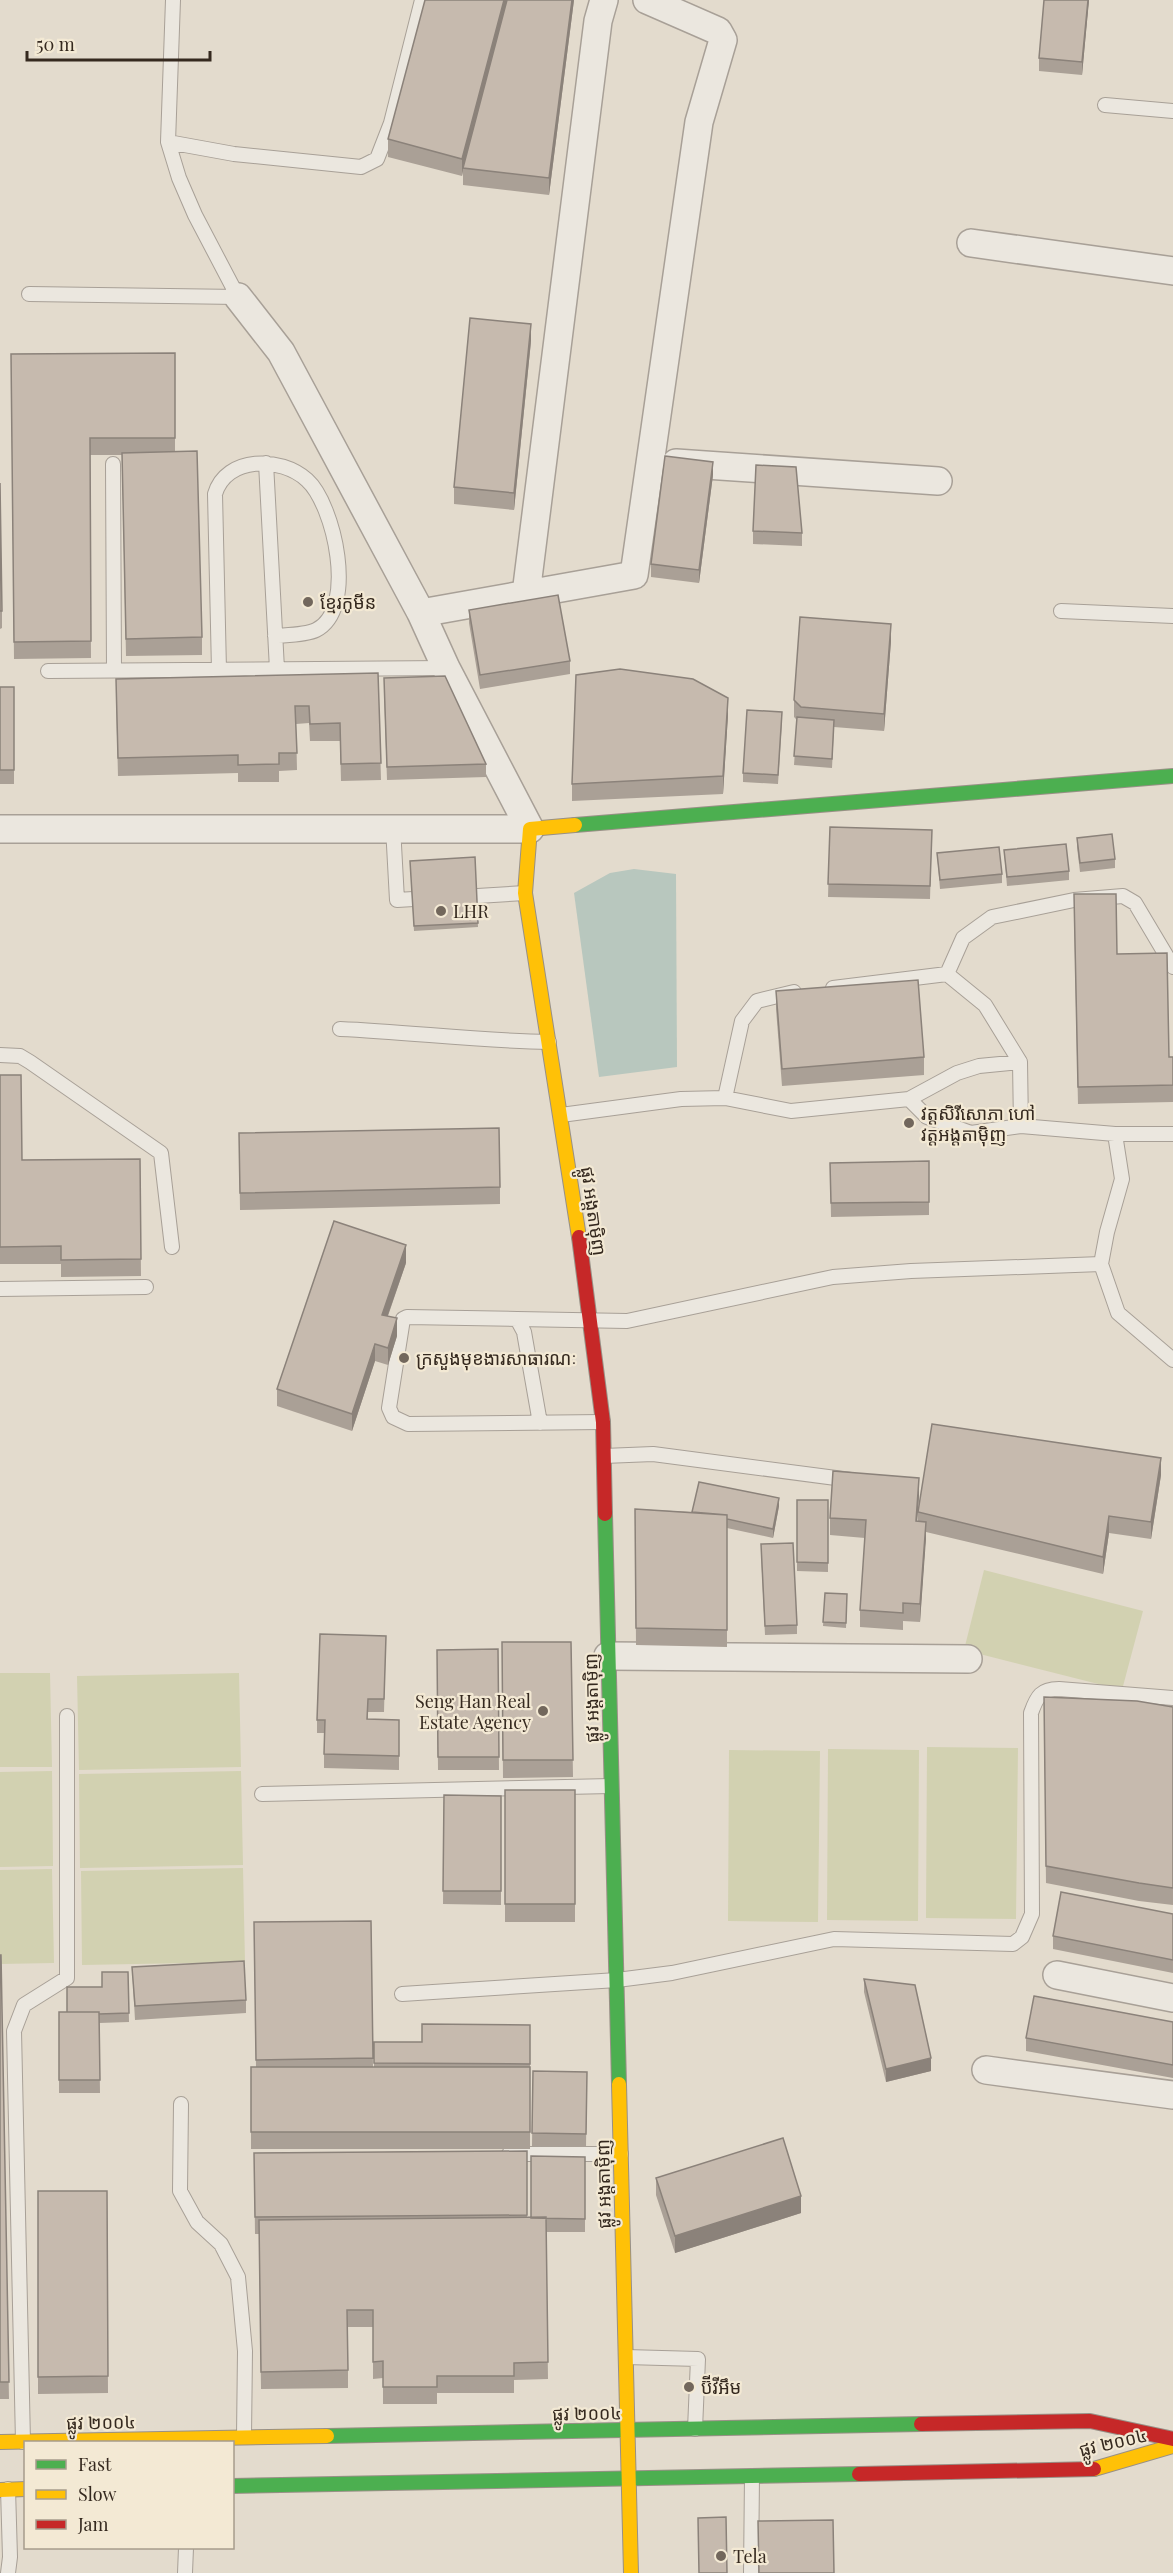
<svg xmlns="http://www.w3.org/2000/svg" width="1173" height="2573" font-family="'Playfair Display','Noto Sans Khmer',serif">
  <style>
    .green { fill: #d2d1b1 }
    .water { fill: #b8c7be }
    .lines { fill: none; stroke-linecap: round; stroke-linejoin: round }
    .lane-casing { stroke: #a8a097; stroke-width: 16 }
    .street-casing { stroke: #a8a097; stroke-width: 30 }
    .fast-casing { stroke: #989086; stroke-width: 16 }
    .slow-casing { stroke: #989086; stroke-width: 16 }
    .jam-casing { stroke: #989086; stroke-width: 16 }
    .lane { stroke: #ebe7df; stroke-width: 14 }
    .street { stroke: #ebe7df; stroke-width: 27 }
    .fast { stroke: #4caf50; stroke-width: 14 }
    .slow { stroke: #ffc107; stroke-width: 14 }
    .jam { stroke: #c62828; stroke-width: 14 }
    .wall { fill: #aaa096 }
    .shaded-wall { fill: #8b827a }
    .building { fill: #c6baae; stroke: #8b827a; stroke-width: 1.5 }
    .poi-dot { fill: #72675c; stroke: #f3e9d4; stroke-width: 2 }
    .labels { text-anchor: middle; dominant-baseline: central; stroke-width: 4.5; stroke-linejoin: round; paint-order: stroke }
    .poi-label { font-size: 18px; fill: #35291f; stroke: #f3e9d4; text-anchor: start }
    .street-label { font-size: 18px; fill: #35291f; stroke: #f3e9d4 }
  </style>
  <rect width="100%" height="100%" fill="#e3dbcd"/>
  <path class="green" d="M984,1570l159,41 -21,79 -158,-40z
    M0,1673h50l2,94h-52z
    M239,1673l2,94 -162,3 -2,-94z
    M927,1747l91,1 -2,171 -90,-1z
    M828,1749l91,1 -1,171 -91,-1z
    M729,1750l91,1 -2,171 -90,-1z
    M52,1771l1,95 -53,1v-95z
    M241,1771l2,94 -163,3 -1,-94z
    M243,1868l2,94 -163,3 -1,-94z
    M52,1869l2,94 -54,1v-94z"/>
  <path class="water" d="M634,869l42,5 1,193 -78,10 -25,-184 36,-20z"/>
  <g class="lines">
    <g class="lane-casing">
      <path id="lane" d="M1105,105l68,6
        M168,142l66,12 127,13 16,-8 14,-36 31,-123
        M29,294l209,3 -43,-82 -16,-37 -11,-36 5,-142
        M266,463l11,206
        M113,464l1,206
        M1061,611l112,5
        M219,670l-4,-176c11,-38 66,-38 92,-14 27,24 51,129 9,150 -10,5 -29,5 -41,6
        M48,671l398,-3
        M393,827l4,73 33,-2
        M461,897l64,-4
        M947,974l16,-36 29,-21 82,-17 49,-4 12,7 38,64
        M833,988l114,-14 38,31 35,57 1,64
        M340,1029c70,3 139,12 209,13
        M0,1055l20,1 10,6 131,91 11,94
        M725,1098l17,-77 15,-20 37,-9
        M909,1099l48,-26 22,-7 41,-4
        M1115,1134h58
        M1101,1264l17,49 55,47
        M0,1289l146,-2
        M517,1319l110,2 206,-44 78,-6 190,-7 6,-32 15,-53 -7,-45 -94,-8 -50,7 -44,-16 -18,-18 -118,12 -66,-13 -44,1 -120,16
        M540,1423l-16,-91 -7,-13 -110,-2 -4,2 -14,89 4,9 15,7 195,-2
        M604,1456l49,-2 198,26
        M262,1794l349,-8
        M402,1994l215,-14 55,-7 162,-34 179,5 9,-7 10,-23 -1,-201c6,-17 10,-24 28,-24l114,9
        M181,2104l-1,87 17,31 24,22 17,33 7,74 -1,85
        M509,2154h112
        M626,2357l72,2 -3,70
        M23,2442l-9,-411 10,-26 43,-27v-262
        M8,2573l2,-16 -2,-68
        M185,2573l1,-25
        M751,2573l1,-97"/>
    </g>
    <g class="street-casing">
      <path id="street" d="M971,243l202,28
        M676,463l262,18
        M526,594l72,-573 6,-21
        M421,613l213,-38 65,-453 24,-82 -5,-9 -71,-31
        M0,829h530l-84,-161 -25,-55 -140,-261 -43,-55
        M608,1656l360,3
        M1057,1975l116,23
        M986,2070l187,25"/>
    </g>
    <g class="fast-casing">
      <path id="fast" d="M575,825l598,-49
        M605,1514l14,570
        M327,2436l594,-12
        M232,2486l627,-12"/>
    </g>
    <g class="slow-casing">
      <path id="slow" d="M575,825l-45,4 -5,64 54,344
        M619,2084l12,489
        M0,2442l327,-6
        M1094,2469l79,-23
        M0,2490l26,-1"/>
    </g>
    <g class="jam-casing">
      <path id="jam" d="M579,1237l24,185 2,92
        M921,2424l169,-3 83,18
        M859,2474l235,-5"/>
    </g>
    <use href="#lane" class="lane"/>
    <use href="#street" class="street"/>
    <use href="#fast" class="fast"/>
    <use href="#slow" class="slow"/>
    <use href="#jam" class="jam"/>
  </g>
  <path class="wall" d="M574,0l-25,195 -86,-10v-14l-1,5 -74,-19v-18z
    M1089,0l-7,75 -43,-4v-13z
    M531,341l-17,169 -60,-6v-17z
    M175,353v99l27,185v18l-76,1 -4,-201h-32l1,203 -77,1 -3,-305z
    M713,475l-14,108 -48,-6v-13z
    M0,483l2,128v17l-2,1z
    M753,531l49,2v13l-49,-2z
    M469,610l101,51v13l-90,15 -11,-66z
    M891,641l-7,90 -50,-4 -2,41 -38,-3 3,-45 -3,-3v-17z
    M378,673l3,107 -40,1 -1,-40h-30l-1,-18 -13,1 1,46 -18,1v11h-41v-9l-120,3 -2,-79z
    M0,687h14v97h-14z
    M384,691l102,73v13l-99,3z
    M728,715l-5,79 -151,7v-17z
    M782,721l-4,63 -35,-2v-9z
    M830,827l102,3 -2,69 -102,-2z
    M1077,838l38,21v9l-35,4 -3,-25z
    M1004,850l65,21v9l-62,6z
    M937,853l65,21v9l-62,6z
    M475,857l3,70 -64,4 -4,-70z
    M1074,911l43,43 52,103h4v45l-95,2z
    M776,991l148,66v18l-142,11 -6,-77z
    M0,1075l22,85 118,-1 1,117 -80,1v-13h-61z
    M239,1133l261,54v17l-260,6z
    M929,1161v54l-98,2 -1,-54z
    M406,1263l-18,53 9,20 -9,29 -13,-4 -23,70 -75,-25v-17z
    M1161,1475l-10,64 -42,-6 -6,41 -177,-42 -6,90 -17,-1v9l-43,-3v-17l5,-72 -35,-3v-17l89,-22 -2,25h1v-9z
    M797,1500h31v72l-31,-1z
    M779,1506l-6,32 -46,-10v119l-91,-2 -1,-136 57,3z
    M761,1553l36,72v9l-32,1z
    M825,1593l22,1 -1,34 -23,-2z
    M386,1636l-2,76h-16v7l31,1v50l-75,-2v-35h-7v-13z
    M502,1642h69l2,135 -70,1z
    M498,1649l1,121h-61l-1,-120z
    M1044,1697l129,10v198l-34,-4 -93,-18z
    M505,1790h70v132h-70z
    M444,1795l57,1v109l-58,-1z
    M1173,1914v59l-120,-24v-13z
    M371,1921l2,146h1v-25h48l108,-17v124h-279v-82h5l-2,-145z
    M0,1955h1l8,444h-9z
    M132,1967l114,33v13l-111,7z
    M128,1972l1,50 -30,1 1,70h-41v-81h8l35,-25z
    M864,1979l67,92 -45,11 -22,-90z
    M1173,2022v56l-147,-27v-13z
    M533,2071l54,1 -1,75 -54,-1z
    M527,2151v67h4l54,-61v75h-39l2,147 -34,1v13h-77v11h-54v-26l-10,1v-52h-25v61l-87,1 -2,-155h-4l-1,-81z
    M656,2178l145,35 -126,40 -19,-58z
    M38,2191h69l1,202 -70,1z"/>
  <path class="shaded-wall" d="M504,0h4l-45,168 -1,8v-17z
    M572,0h2l-25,195v-17z
    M1088,0h1l-7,75v-13z
    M531,324v17l-17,169v-17z
    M713,462v13l-14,108v-13z
    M891,624v17l-7,90v-17z
    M728,698v17l-5,79v-18z
    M406,1245v18l-24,69v-17z
    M397,1318v18l-9,29v-17z
    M375,1344v17l-23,70v-17z
    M1161,1458v17l-10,64v-17z
    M919,1478v18l-3,42v-17z
    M779,1498v8l-6,32v-9z
    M1109,1516v17l-6,41v-17z
    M926,1522v17l-6,83v-18z
    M931,2058v13l-45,11v-13z
    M801,2196v17l-126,40v-17z"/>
  <path class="building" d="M425,0h79l-42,159 -74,-20z
    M507,0h65l-23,178 -86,-10z
    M1044,0h44l-6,62 -43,-4z
    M470,318l61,6 -17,169 -60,-6z
    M175,353v85h-85l1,203 -77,1 -3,-288z
    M197,451l5,186 -76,2 -4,-186z
    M665,456l48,6 -14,108 -48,-6z
    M756,465l40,2 6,66 -49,-2z
    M0,483l2,128h-2z
    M558,595l12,66 -90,14 -11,-65z
    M800,617l91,7 -7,90 -83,-7 -7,-7z
    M620,669l73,10 35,19 -5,78 -151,8 4,-109z
    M378,673l3,90 -40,1 -1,-41 -30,1 -1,-18h-14l2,47h-18v11l-41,1v-10l-120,3 -2,-79z
    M445,676l41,88 -99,3 -3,-89z
    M0,687h14v83h-14z
    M747,710l35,2 -4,63 -35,-2z
    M797,717l37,3 -2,39 -38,-3z
    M830,827l102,3 -2,56 -102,-2z
    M1112,834l3,25 -35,4 -3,-25z
    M1066,844l3,27 -62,6 -3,-27z
    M999,847l3,27 -62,6 -3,-27z
    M475,857l3,66 -64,3 -4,-65z
    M1074,894h42l1,60 50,-1 2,104h4v28l-95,2z
    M918,980l6,77 -142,12 -6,-78z
    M0,1075h21l1,85 118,-1 1,100 -80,1v-14l-61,1z
    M499,1128l1,59 -260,6 -1,-60z
    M929,1161v41l-98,1 -1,-40z
    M334,1221l72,24 -24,70 15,3 -9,30 -13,-4 -23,70 -75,-25z
    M932,1424l229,34 -10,64 -42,-6 -6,41 -185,-45z
    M833,1471l86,7 -3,43 10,1 -6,82 -17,-1v10l-43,-3 6,-90 -36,-2z
    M699,1482l80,16 -6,31 -46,-10v-4l-35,-3z
    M797,1500h31v63l-31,-1z
    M635,1509l92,6v115l-91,-2z
    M793,1543l4,82 -32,1 -4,-82z
    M825,1593l22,1 -1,29 -23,-1z
    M320,1634l66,2 -2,63h-16l-1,20 32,1v36l-75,-2 1,-34h-8z
    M502,1642h69l2,118h-70z
    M498,1649l1,108h-61l-1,-107z
    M1044,1697l93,4 36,6v181l-34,-5 -93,-17z
    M505,1790h70v114h-70z
    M444,1795l57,1v95h-58z
    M1061,1892l112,22v46l-120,-24z
    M371,1921l2,137 -117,2 -2,-138z
    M0,1955h1l8,427h-9z
    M244,1961l2,39 -111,6 -3,-39z
    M102,1972h26l1,41 -30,1v-2h-32v-25h35z
    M864,1979l51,6 16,73 -45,11z
    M1034,1996l139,26v43l-147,-27z
    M59,2012h40l1,68h-41z
    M422,2024l108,1v39l-156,-1v-21h48z
    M251,2067h279v65h-279z
    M533,2071l54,1 -1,62 -54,-1z
    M783,2138l18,58 -126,40 -19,-58z
    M527,2151v64l-272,2 -1,-64z
    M531,2156l54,1v62l-54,-1z
    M38,2191h69l1,185 -70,1z
    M546,2217l2,145 -34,1v13h-77v11h-54v-26l-10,1v-52h-26l1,60 -87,2 -2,-152z
    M726,2517l1,56h-28l-1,-55z
    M833,2520l1,53h-75l-1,-52z"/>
  <g class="poi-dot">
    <circle cx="308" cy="602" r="6"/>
    <circle cx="441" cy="911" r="6"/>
    <circle cx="909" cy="1123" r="6"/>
    <circle cx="404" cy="1358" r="6"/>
    <circle cx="543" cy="1711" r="6"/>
    <circle cx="689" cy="2387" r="6"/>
    <circle cx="721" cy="2556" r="6"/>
  </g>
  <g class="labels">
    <g class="poi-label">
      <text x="320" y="602">ខ្មែរកូមីន</text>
      <text x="453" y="911">LHR</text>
      <text x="921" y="1113">វត្តសិរីសោភា ហៅ<tspan x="921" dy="21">វត្តអង្តតាម៉ិញ</tspan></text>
      <text x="416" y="1358">ក្រសួងមុខងារសាធារណៈ</text>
      <text x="531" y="1701" text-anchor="end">Seng Han Real<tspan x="531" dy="21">Estate Agency</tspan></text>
      <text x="701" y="2387">ប៊ីវីអឹម</text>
      <text x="733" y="2556">Tela</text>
    </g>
    <g class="street-label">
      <text transform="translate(594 1211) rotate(82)">ផ្លូវ អង្តតាម៉ិញ</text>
      <text transform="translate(591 1698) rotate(-91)">ផ្លូវ អង្តតាម៉ិញ</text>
      <text transform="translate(603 2184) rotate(-91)">ផ្លូវ អង្តតាម៉ិញ</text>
      <text transform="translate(587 2413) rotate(-1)">ផ្លូវ ២០០៤</text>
      <text transform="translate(101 2422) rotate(-1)">ផ្លូវ ២០០៤</text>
      <text transform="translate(1113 2442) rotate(-13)">ផ្លូវ ២០០៤</text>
    </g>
  </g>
  <rect x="24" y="2441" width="210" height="108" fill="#f3e9d4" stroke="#a79c8c" stroke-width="1.5"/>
  <rect x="36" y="2460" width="30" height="9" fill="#4caf50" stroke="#a79c8c" stroke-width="1.5"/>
  <text x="78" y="2471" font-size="18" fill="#35291f">Fast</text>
  <rect x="36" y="2490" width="30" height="9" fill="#ffc107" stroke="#a79c8c" stroke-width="1.5"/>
  <text x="78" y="2501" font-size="18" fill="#35291f">Slow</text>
  <rect x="36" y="2520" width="30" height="9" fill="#c62828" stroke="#a79c8c" stroke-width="1.5"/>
  <text x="78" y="2531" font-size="18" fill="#35291f">Jam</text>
  <path d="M27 51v9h183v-9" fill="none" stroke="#35291f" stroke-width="3"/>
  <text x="36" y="51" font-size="18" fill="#35291f" stroke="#f3e9d4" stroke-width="4.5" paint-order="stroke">50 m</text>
</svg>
